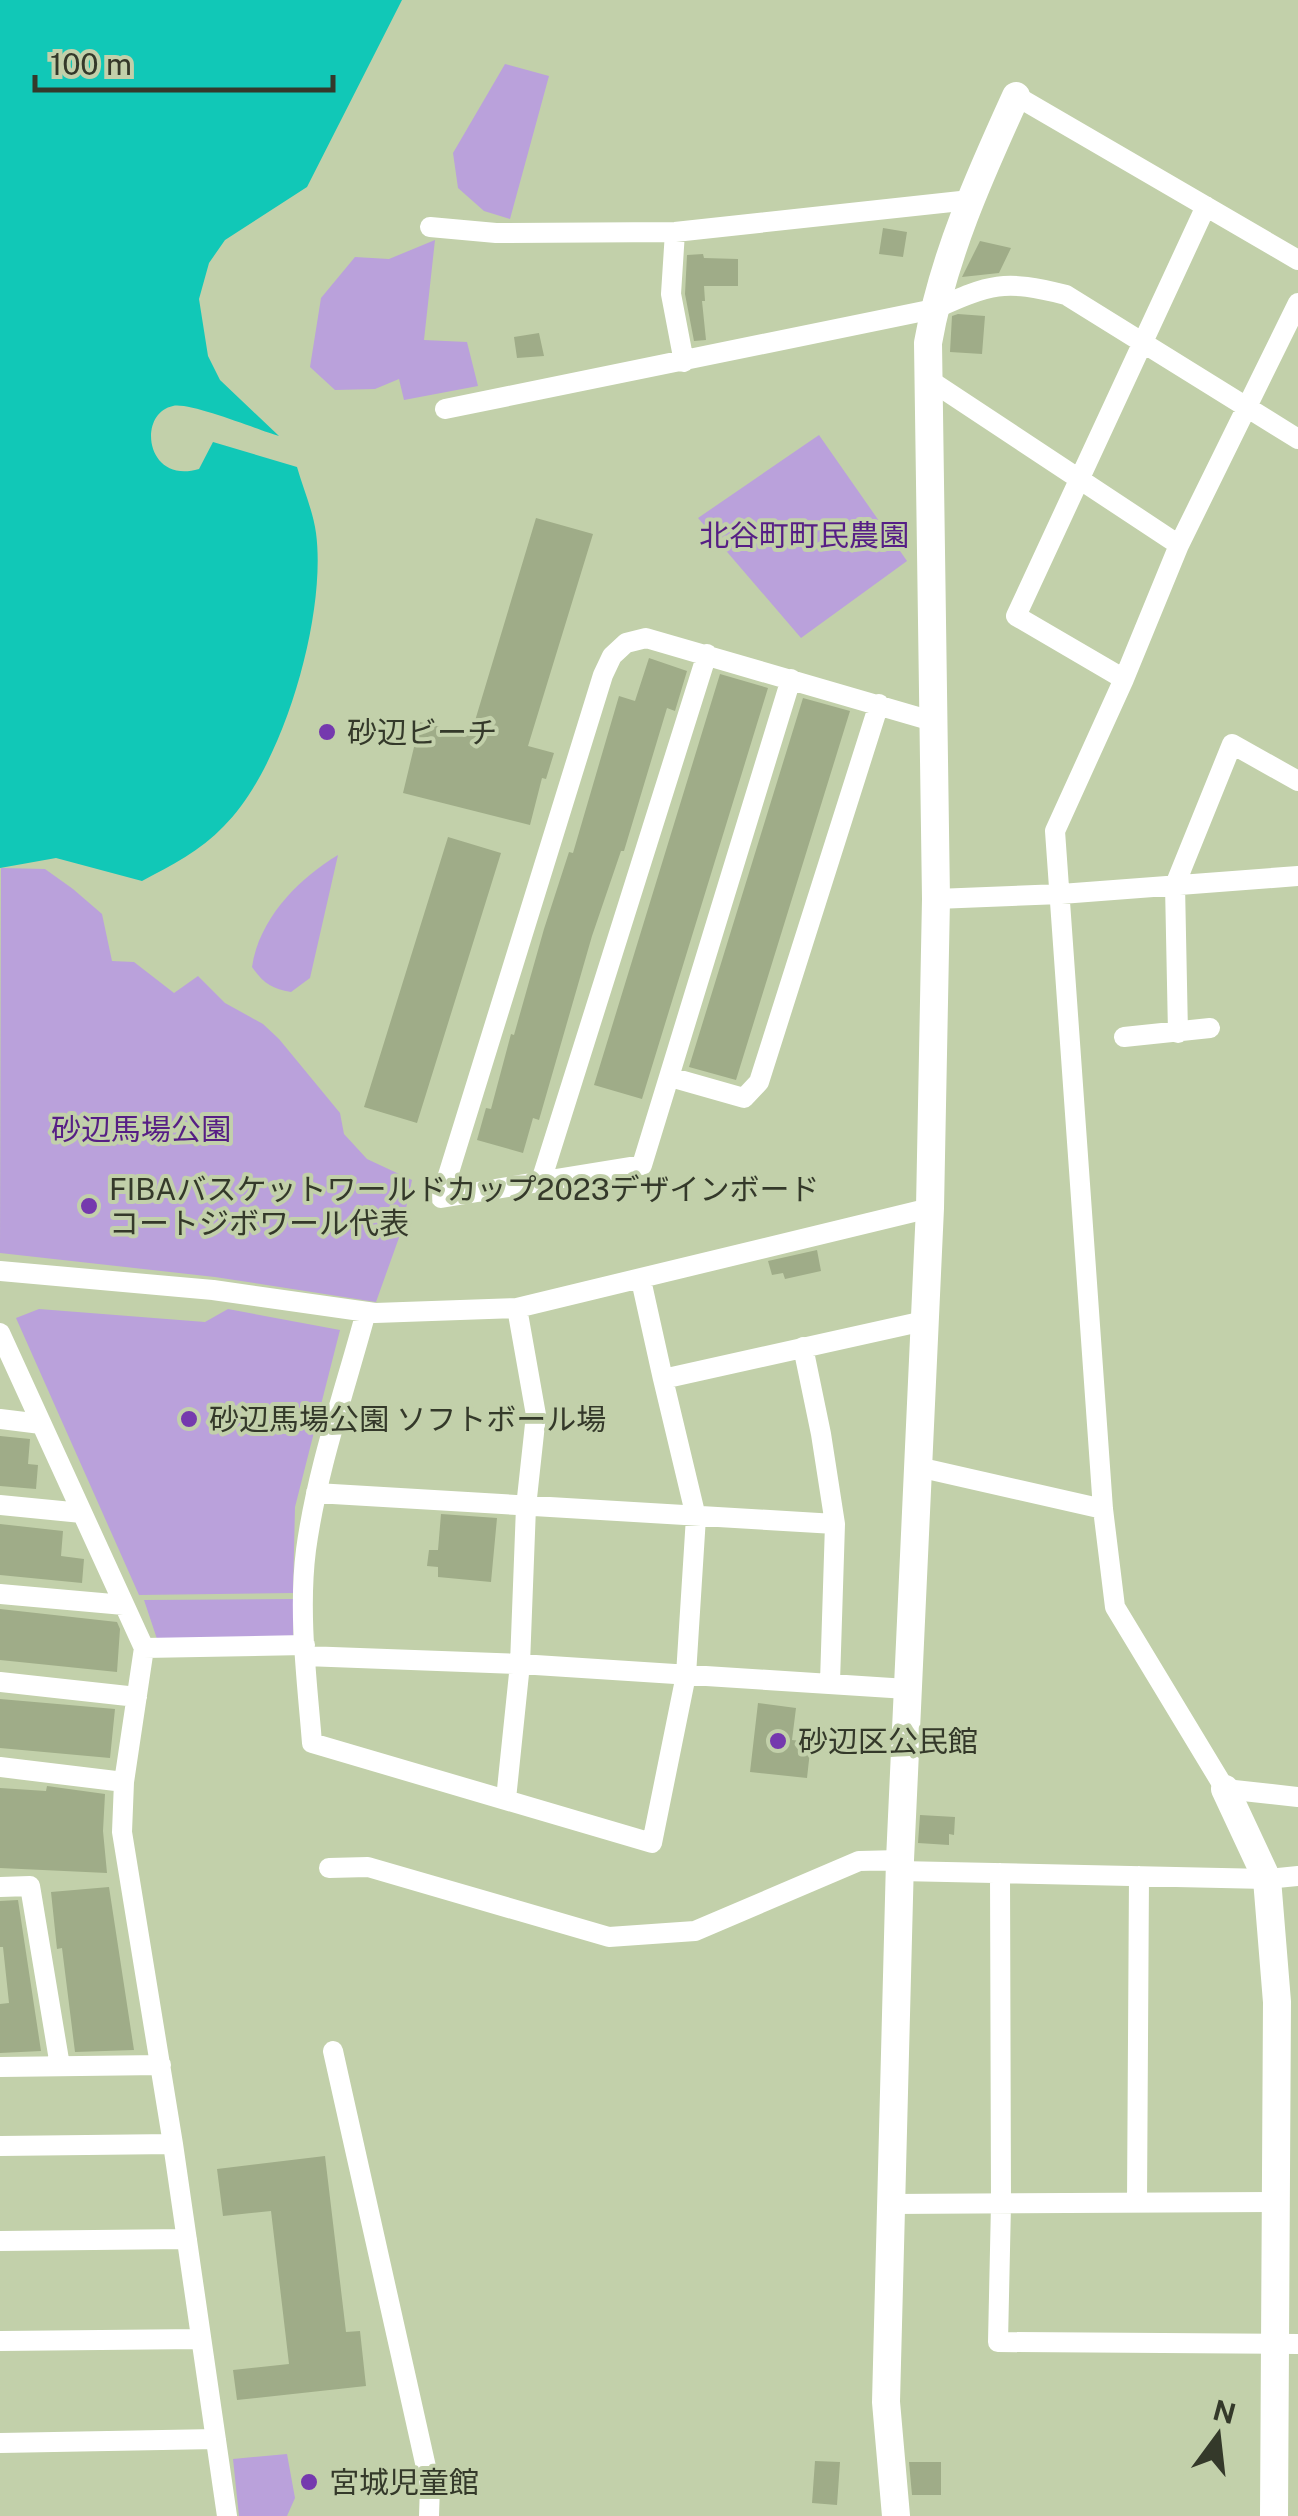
<svg xmlns="http://www.w3.org/2000/svg" width="1298" height="2516" font-family="'Public Sans','Noto Sans JP',sans-serif">
  <style>
    .green { fill: #baa1db }
    .water { fill: #11c8b7 }
    .building { fill: #9fac88 }
    .lines { fill: none; stroke-linecap: round; stroke-linejoin: round }
    .street { stroke: #fff; stroke-width: 20 }
    .secondary { stroke: #fff; stroke-width: 28 }
    .poi-dot { fill: #7539ae; stroke: #c2d0aa; stroke-width: 4 }
    .labels { text-anchor: middle; dominant-baseline: central; stroke-width: 8; stroke-linejoin: round; paint-order: stroke }
    .park-label { font-size: 30px; fill: #561e85; stroke: #c2d0aa }
    .poi-label { font-size: 30px; fill: #34392a; stroke: #c2d0aa; text-anchor: start }
  </style>
  <rect width="100%" height="100%" fill="#c2d0aa"/>
  <path class="green" d="M505,64l44,12 -39,143 -26,-8 -26,-23 -5,-35z
    M435,240l-11,100 43,2 11,44 -74,14 -5,-21 -24,10 -40,1 -25,-23 11,-69 34,-41 34,2z
    M819,435l88,126 -106,77 -103,-120z
    M338,855l-28,123 -19,14c-19,-3 -28,-9 -39,-25 7,-48 46,-88 86,-112z
    M1,868l44,1 28,20 29,25 10,47 22,1 40,31 24,-17 27,27 38,21 16,15 61,74 4,21 23,25 45,21 -11,52 -25,70 -161,-25 -215,-24z
    M39,1309l166,13 23,-13 112,21 -45,177 -2,86 -154,2 -123,-277z
    M294,1599l-1,41 -136,-1 -13,-39z
    M287,2454l8,44 -8,18h-48l-6,-57z"/>
  <path class="water" d="M0,0h402l-95,187 -82,53 -16,23 -10,36 9,57 12,24 59,56c-21,-6 -89,-34 -106,-30 -36,7 -28,79 26,63l14,-27 84,25c6,21 16,44 19,66 11,82 -33,235 -92,293 -24,25 -52,39 -82,55l-86,-23 -56,10z"/>
  <path class="building" d="M883,228l24,4 -4,25 -24,-3z
    M980,241l31,7 -12,25 -37,4z
    M703,254l1,4 34,1v27h-34l1,15h-3l4,39 -12,1 -9,-47 2,-39z
    M958,314l27,2 -3,38 -32,-2 2,-36z
    M539,333l5,23 -27,2 -3,-21z
    M536,518l57,16 -65,212 26,7 -8,26 -4,-1 -12,47 -127,-32 17,-71 51,12z
    M649,658l38,13 -12,40 -8,-3 -43,143h-3l-29,85 -53,184 -6,-2 -10,35 -46,-13 9,-32 5,1 20,-75 3,1 30,-106 25,-77 4,1 46,-157 16,5z
    M720,674l48,14 -126,411 -48,-14z
    M803,698l47,13 -114,369 -47,-13z
    M448,837l53,16 -84,270 -53,-16z
    M817,1250l4,21 -36,8 -2,-6 -11,2 -4,-14z
    M0,1436l30,3 -2,25 10,1 -2,24 -36,-3z
    M441,1514l56,4 -6,64 -53,-5v-10l-11,-1 2,-16h9z
    M0,1524l63,7 -2,25 23,3 -2,24 -82,-8z
    M0,1609l117,13 3,7 -3,43 -117,-12z
    M0,1699l115,10 -5,49 -110,-10z
    M758,1703l38,5 -4,32 19,2 -4,36 -57,-6z
    M47,1786l58,8 -2,37 4,42 -107,-5v-80l46,3z
    M920,1815l35,2 -1,18 -5,-1v11l-31,-2z
    M109,1887l25,163 -59,2 -13,-104 -5,1 -6,-57z
    M18,1900l23,151 -41,2v-49l9,-1 -6,-56h-3v-46z
    M325,2156l21,176 14,-1 6,55 -129,14 -4,-30 56,-6 -18,-153 -48,5 -6,-47z
    M815,2461l25,1 -3,43 -25,-2z
    M909,2462h32v33h-29z"/>
  <g class="lines">
    <path class="street" d="M1016,96l282,164
      M430,227l66,6 179,-1 295,-32
      M675,232l-4,62 13,68
      M1298,303l-119,242 -55,134 -69,152 48,678 12,98 110,182 73,8
      M928,379l251,166
      M445,409l489,-100c57,-25 69,-30 132,-14l232,144
      M791,679l-149,486 -201,33 162,-523 9,-19 14,-13 20,-5 286,83
      M1124,679l-108,-63 190,-410
      M936,899l125,-5 237,-18
      M1178,1033l-3,-148 57,-141 66,37
      M1124,1037l86,-9
      M670,1077l74,21 15,-16 120,-378
      M541,1181l166,-527
      M0,1271l213,19 162,23 142,-5 413,-100
      M641,1280l22,99 261,-58
      M366,1312c-21,78 -49,157 -60,238 -8,63 1,130 6,193l340,100 34,-168 10,-158 -33,-138
      M0,1333l144,315 -20,134 -2,50 51,312 54,372
      M803,1347l18,87 14,90 -5,158
      M0,1419l41,5
      M918,1467l185,42
      M316,1493l519,31
      M0,1505l82,8
      M0,1594l124,11
      M144,1648l161,-3
      M305,1656l215,8 387,25
      M0,1682l137,15
      M0,1767l124,15
      M506,1799l14,-135 6,-157 10,-92 -19,-107
      M329,1868l39,-1 241,70 86,-6 164,-70 41,-1
      M899,1871l368,8 31,-3
      M1000,1873l1,331 -3,138 300,2
      M0,1887l30,-1 30,180
      M333,2051l97,434 -1,31
      M0,2067l161,-2
      M0,2146l173,-2
      M1137,2203l2,-327
      M891,2204l384,-2
      M0,2241l187,-2
      M0,2341l201,-2
      M0,2443l216,-4"/>
    <path class="secondary" d="M1225,1789l42,90 10,123 -3,514
      M896,2516l-10,-114 14,-542 30,-652 6,-309 -8,-556c15,-86 52,-168 88,-247"/>
  </g>
  <g class="poi-dot">
    <circle cx="327" cy="732" r="10"/>
    <circle cx="89" cy="1206" r="10"/>
    <circle cx="189" cy="1419" r="10"/>
    <circle cx="778" cy="1741" r="10"/>
    <circle cx="309" cy="2482" r="10"/>
  </g>
  <g class="labels">
    <g class="park-label">
      <text x="804" y="535">北谷町町民農園</text>
      <text x="141" y="1129">砂辺馬場公園</text>
    </g>
    <g class="poi-label">
      <text x="347" y="732">砂辺ビーチ</text>
      <text x="109" y="1189">FIBAバスケットワールドカップ2023デザインボード<tspan x="109" dy="34">コートジボワール代表</tspan></text>
      <text x="209" y="1419">砂辺馬場公園 ソフトボール場</text>
      <text x="798" y="1741">砂辺区公民館</text>
      <text x="329" y="2482">宮城児童館</text>
    </g>
  </g>
  <g transform="translate(1218 2436) rotate(15)" stroke="#c2d0aa" stroke-width="8" paint-order="stroke">
  <path d="M0-8L18 38L0 25L-18 38Z" fill="#34392a"/>
  <text y="-15" font-size="28" font-weight="bold" text-anchor="middle" fill="#34392a">N</text>
  </g>
  <path d="M35 75v15h298v-15" fill="none" stroke="#34392a" stroke-width="5"/>
  <text x="50" y="75" font-size="30" fill="#34392a" stroke="#c2d0aa" stroke-width="8" paint-order="stroke">100 m</text>
</svg>
